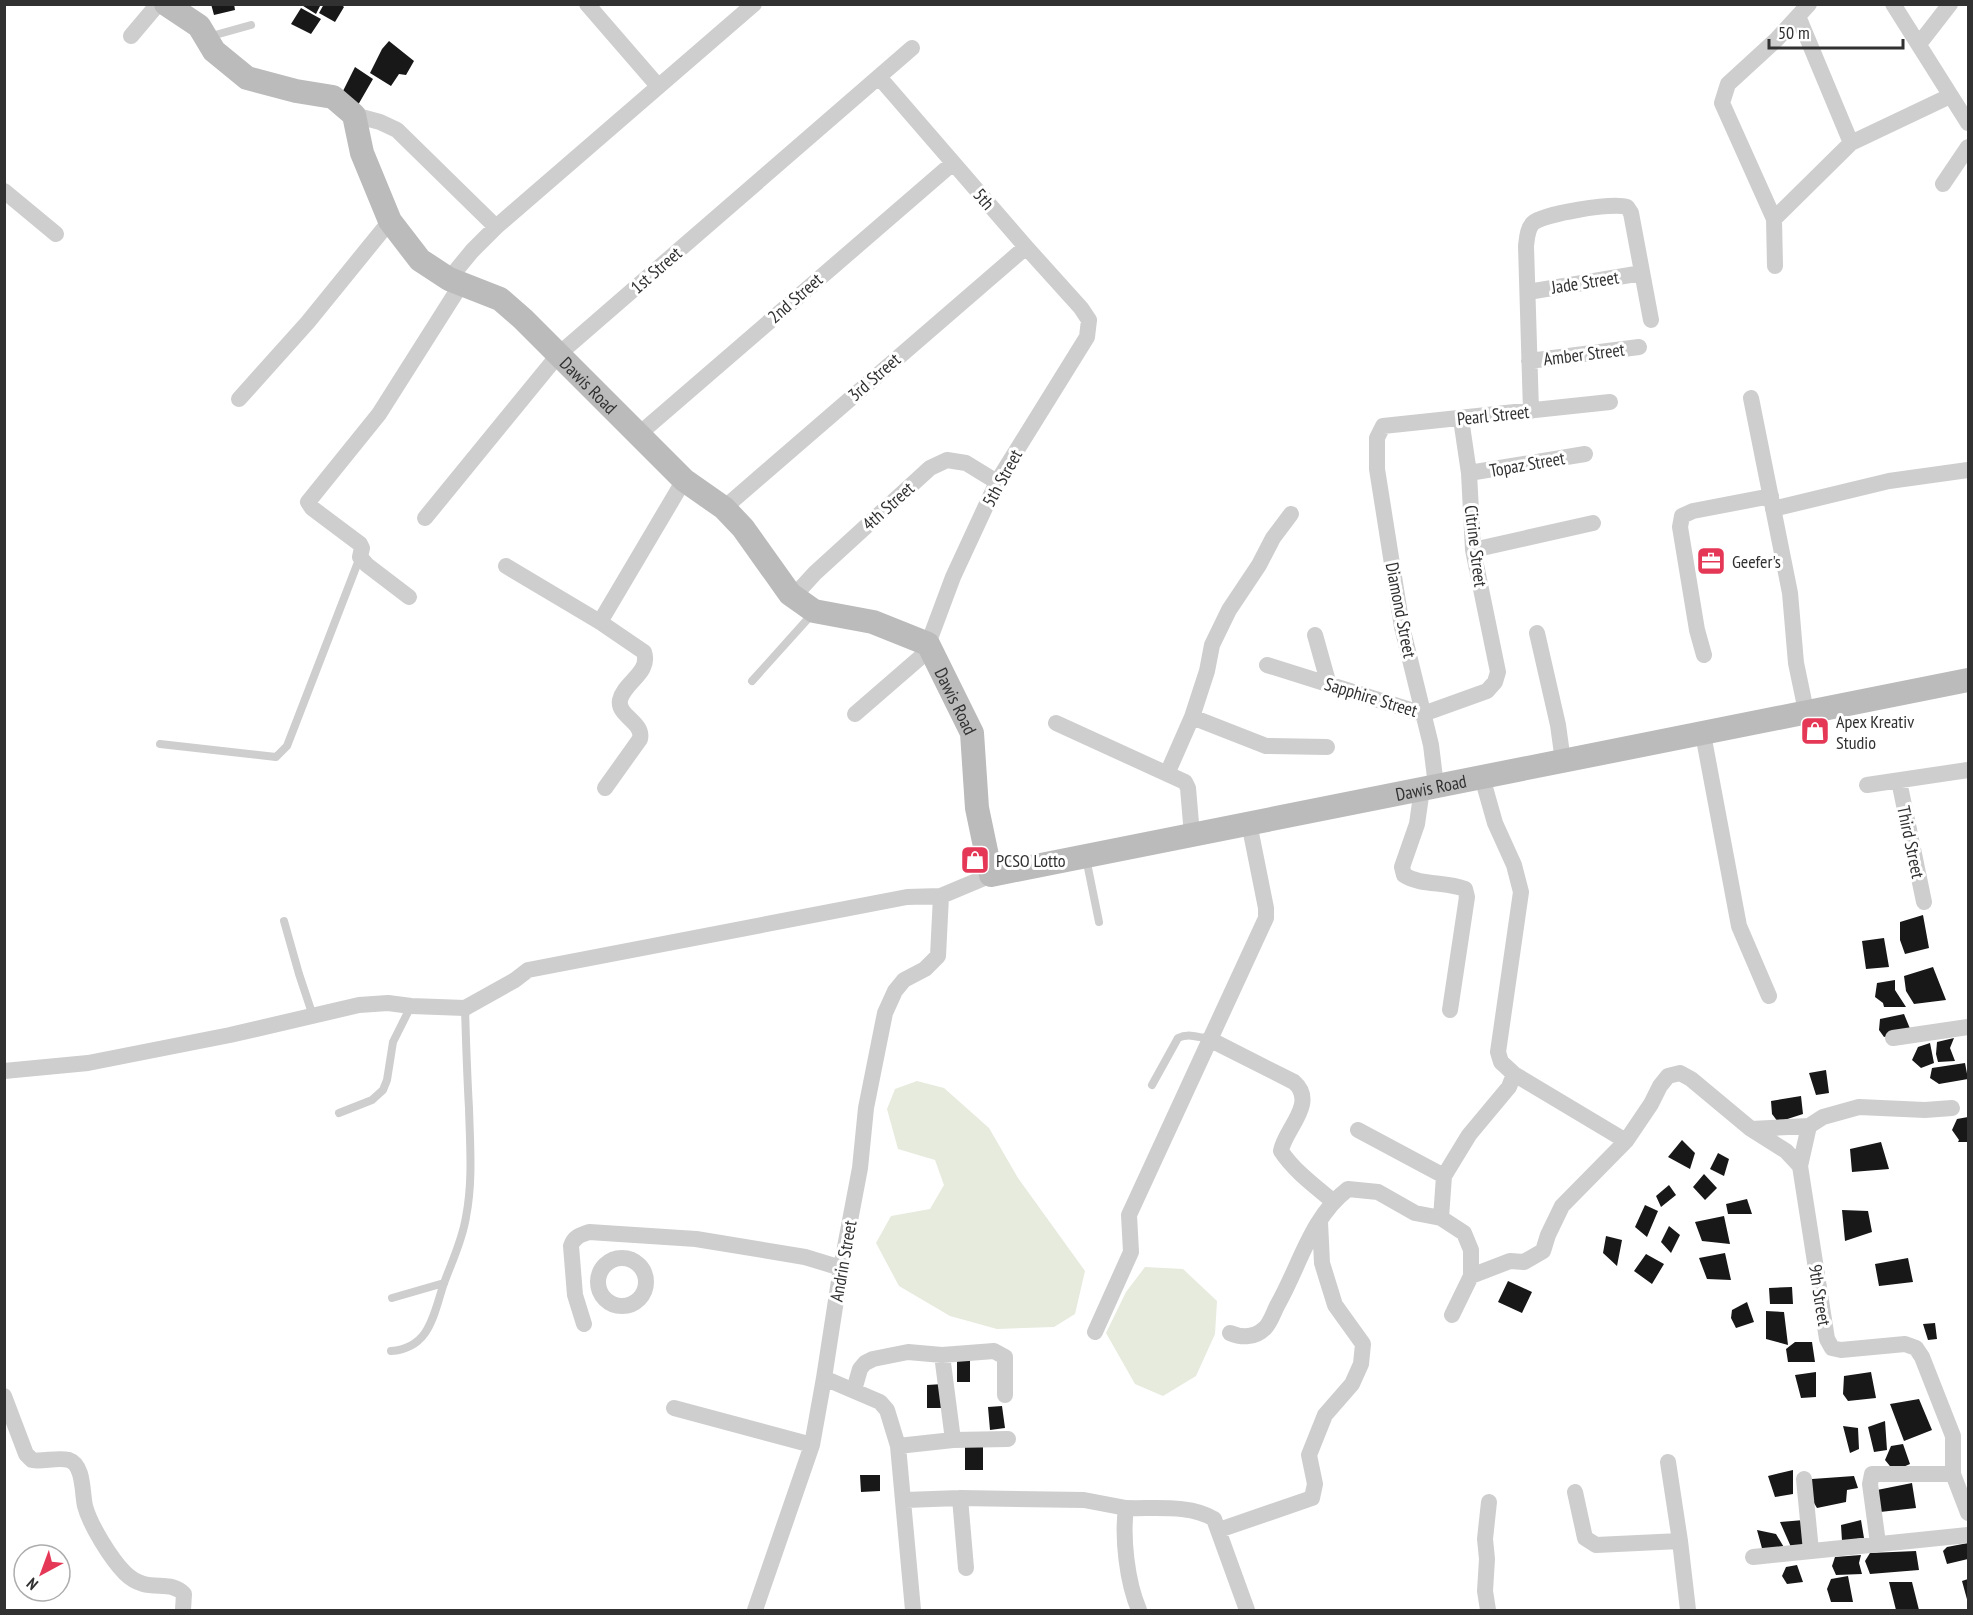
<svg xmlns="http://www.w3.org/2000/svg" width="1973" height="1615" font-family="'PT Sans Narrow',sans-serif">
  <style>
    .green { fill: #e6ebdd }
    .building { fill: #181818 }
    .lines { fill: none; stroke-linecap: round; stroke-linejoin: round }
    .lane { stroke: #cecece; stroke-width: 8 }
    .street { stroke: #cecece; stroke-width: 16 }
    .secondary { stroke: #bbb; stroke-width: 24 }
    .labels { text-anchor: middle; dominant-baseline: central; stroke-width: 6; stroke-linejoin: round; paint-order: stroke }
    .street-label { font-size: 18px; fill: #313131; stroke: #fff }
    .poi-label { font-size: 18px; fill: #313131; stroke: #fff; text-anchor: start }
  </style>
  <rect width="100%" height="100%" fill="#fff"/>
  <path class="green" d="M917,1081l27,7 45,40 29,50 67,93 -10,43 -21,13 -57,2 -47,-13 -51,-30 -23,-43 15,-27 39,-7 14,-24 -9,-25 -37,-11 -11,-40 8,-20z
    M1145,1267l38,2 34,32 -2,33 -19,42 -33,20 -28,-12 -29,-51 20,-41z"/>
  <path class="building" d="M211,4h23l1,6 -21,5z
    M300,4h21l-5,10z
    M324,4h17l3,3 -9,15 -16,-9z
    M301,8l20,11 -10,15 -20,-10z
    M389,41l25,20 -8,14 -7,-1 -8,12 -21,-13 12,-24z
    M355,67l18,12 -15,26 -17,-10z
    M1923,915l6,33 -24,6 -5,-14v-18z
    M1884,938l5,29 -23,2 -4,-28z
    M1933,967l13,33 -32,4 -8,-13 -2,-15z
    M1895,980v10l11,17h-22l-1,-4 -8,-6 2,-14z
    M1904,1014l7,17 -27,6 -5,-7 1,-11z
    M1954,1038l-4,10 5,13 -17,1 -2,-8 1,-12z
    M1930,1043l4,20 -13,5 -9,-8 6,-13z
    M1965,1063l3,16 -29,5 -9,-6 2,-10z
    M1826,1070l3,23 -13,2 -7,-22z
    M1801,1096l2,18 -25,8 -6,-8 -1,-13z
    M1968,1117v25h-10l1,-2 -7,-10 5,-11z
    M1682,1140l13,13 -5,16 -22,-12z
    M1881,1142l8,27 -37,3 -2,-23z
    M1718,1153l11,6 -5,17 -14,-7z
    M1704,1174l13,14 -12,12 -12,-13z
    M1669,1185l7,10 -15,12 -5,-11z
    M1747,1199l5,15h-24l-2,-10z
    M1645,1205l13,6 -11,26 -12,-10z
    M1842,1210l26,1 4,21 -27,9z
    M1724,1216l6,28 -28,-3 -7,-19z
    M1669,1226l11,9 -9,18 -10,-11z
    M1606,1236l16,4 -5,26 -14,-13z
    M1725,1253l6,27 -24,-1 -8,-21z
    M1646,1254l18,10 -12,20 -18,-13z
    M1908,1258l5,24 -34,4 -4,-22z
    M1508,1281l24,11 -10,21 -24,-11z
    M1792,1287l1,17h-23l-1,-16z
    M1747,1302l7,20 -18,6 -5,-10 1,-8z
    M1766,1311l18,1 4,33 -22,-6z
    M1935,1323l2,16 -9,1 -5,-16z
    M1795,1342h17l3,20h-27l-2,-13z
    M957,1359h13v23h-13z
    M1816,1372v25l-15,1 -6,-23z
    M1871,1372l5,26 -28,3 -5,-7 1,-18z
    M943,1384l3,24h-19v-23z
    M1919,1399l13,31 -28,11 -14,-37z
    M1002,1406l3,22 -15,2 -2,-23z
    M1885,1421l2,29 -13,2 -6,-25z
    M1843,1426l15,2 1,21 -9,4z
    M1903,1444l7,20 -16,7 -9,-11 6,-14z
    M965,1447h18v23h-18z
    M1793,1470v24l-18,3 -7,-21z
    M860,1475h20v16l-19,1z
    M1854,1476l4,12 -11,2 -1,12 -29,6 -9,-15 4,-14z
    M1912,1483l4,25 -36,4 -8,-21z
    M1804,1520l2,27h-15l-11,-25z
    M1861,1520l3,18 -22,3 -1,-16z
    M1757,1530l19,4 9,15 -22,3z
    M1968,1543v16l-21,5 -4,-13 4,-4z
    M1916,1551l3,19 -49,4 -5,-13 5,-8z
    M1861,1555l-2,8 3,11 -26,1 -4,-9 3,-9z
    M1797,1565l6,17 -16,2 -5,-8 4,-9z
    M1848,1576l5,26h-22l-4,-13 4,-10z
    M1968,1579v24l-6,-22z
    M1889,1582h23l7,28h-23z"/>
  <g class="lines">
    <path class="lane" d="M208,37l43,-12
      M752,681l62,-69
      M160,744l116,13 11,-11 73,-189
      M1086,858l13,64
      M284,921l15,53 14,42
      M1152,1085l26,-47c10,-5 21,-1 31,1
      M339,1113l33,-13 11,-10 4,-10 6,-38 18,-36
      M392,1298l52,-15
      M391,1351c38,-3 42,-34 52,-65 8,-23 19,-44 23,-69 7,-36 4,-72 3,-109 -2,-33 -3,-67 -4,-100"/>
    <path class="street" d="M587,4l71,82
      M1893,4l75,119
      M1798,16l53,127
      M131,36l27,-32
      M1919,44l31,-40
      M879,77l147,170 55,61 8,12 -2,17 -90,145 -44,95 -25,67
      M354,115l26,7 17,8 99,97
      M1943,184l25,-37
      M4,191l52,43
      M1774,219l77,-76 99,-47
      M1775,266l-1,-47 -52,-116 6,-19 48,-44 33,-36
      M449,279l23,-28 24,-24 258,-223
      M1528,292l114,-19
      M1529,361l110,-14
      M1751,398l39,195 6,70 10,48
      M239,399l69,-77 82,-101
      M1531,411l-5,-165c1,-7 1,-17 7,-23 10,-9 80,-21 94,-16l4,6 20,107
      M638,435l315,-272
      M1469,473l116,-19
      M724,508l302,-261
      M1773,509l116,-28 79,-11
      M425,518l134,-164 353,-306
      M1473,550l120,-27
      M506,566l94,56 44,30c7,21 -20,30 -24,48 -3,16 24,22 20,39l-35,49
      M409,597l-42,-32 -7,-8 2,-9 -2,-4 -48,-36 -4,-6 71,-88 83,-131
      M793,597l22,-24 115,-105 17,-8 19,3 31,19
      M600,622l84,-142
      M1537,633l21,92 5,36
      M1315,635l14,50
      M1704,655l-7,-25 -17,-103 2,-11 11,-5 78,-15
      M1267,665l156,49 64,-23 8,-9 3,-10 -25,-122 -4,-77 -8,-54
      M855,714l75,-65
      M1192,717l74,29 61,1
      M1056,723l129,59 3,6 4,47
      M1703,734l36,192 30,70
      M1167,774l25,-57 15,-46 5,-26 17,-35 30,-45 14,-27 18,-24
      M1482,777l13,46 19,42 7,27 -23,160 3,10 13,12 112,67
      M1899,781l25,121
      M1867,785l101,-15
      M1436,786l-5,-41 -29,-118 -25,-158v-31l6,-12 227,-24
      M1422,789l-5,35 -15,43 2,8c17,11 41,6 61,14l2,8 -17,113
      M1893,1038l75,-11
      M1209,1039l85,43c24,21 -10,48 -13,69 13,20 35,36 53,51
      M4,1071l84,-8 142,-28 129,-30 29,-2 23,3 54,2 50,-28 13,-10 379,-73 34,-1 50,-21
      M1809,1126l-9,40 27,173 5,9 9,2 64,-6 11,4 6,9 31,79v38l15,39
      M1751,1129l58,-3 14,-9 36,-10 66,3 27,-2
      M1358,1130l86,46
      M1441,1218l3,-42 25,-41 40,-48 5,-13
      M598 1282a24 24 0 1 1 48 0a24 24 0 1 1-48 0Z
      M1471,1276l39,-15 14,1 19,-11 5,-16 14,-29 64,-65 25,-37 9,-18 8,-10 12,-3 11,6 60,50 35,22 14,15
      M584,1324l-9,-29 -4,-49c3,-9 9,-11 18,-14l107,7 109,18 36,11
      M1095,1332l36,-80 -2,-37 137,-297v-10l-17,-85
      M1230,1333c12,5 25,5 35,-5 6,-6 9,-17 13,-24 22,-39 33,-87 70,-115l30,3 37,21 26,5 23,15 7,17v26l-19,39
      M942,1355l11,85
      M854,1390l6,-21 5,-6 8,-4 35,-7 34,3 52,-4 11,6v38
      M4,1396l22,58 6,6c11,2 25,-3 37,0 15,5 13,33 16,46 5,19 26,53 40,67 22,22 44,5 59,21l-1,16
      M674,1408l138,37
      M898,1446l55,-6 55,-1
      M1668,1462l12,79
      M1804,1479l7,72
      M1575,1492l10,46 11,7 84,-4 8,69
      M960,1498l6,70
      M905,1500l55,-2 124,2 42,8
      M1219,1530l93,-32 3,-14 -6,-29 16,-40 27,-31 9,-20 2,-20 -28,-39 -13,-42 -2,-41
      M1878,1543l-8,-59 2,-10h81
      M1753,1557l215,-22
      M755,1610l57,-165 12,-67
      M913,1610l-15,-164 -11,-36 -7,-8 -56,-24 17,-110 19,-100 6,-60 19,-95 10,-22 9,-11 21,-11 13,-13 3,-60
      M1139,1610c-12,-28 -17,-72 -13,-102 28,1 64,-4 88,11l33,91
      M1488,1610l-3,-19 2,-32 -2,-20 4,-37"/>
    <path class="secondary" id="s1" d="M166,4l33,22 15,25 33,27 49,13 37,6 21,18 8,38 28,68 30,39 29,19 51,20 23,20 161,161 40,28 19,20 47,66 24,17 59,11 55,22 44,89 5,75 14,67 977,-195"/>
  </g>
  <defs>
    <g id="office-square" transform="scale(1.5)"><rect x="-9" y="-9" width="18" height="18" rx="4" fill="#e53756" stroke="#fff"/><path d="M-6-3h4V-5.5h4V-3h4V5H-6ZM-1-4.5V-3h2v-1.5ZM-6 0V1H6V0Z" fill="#fff"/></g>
    <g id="shop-square" transform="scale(1.5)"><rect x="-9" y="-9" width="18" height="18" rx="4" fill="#e53756" stroke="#fff"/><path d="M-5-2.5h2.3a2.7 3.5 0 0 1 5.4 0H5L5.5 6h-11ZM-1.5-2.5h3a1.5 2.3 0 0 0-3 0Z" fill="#fff"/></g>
  </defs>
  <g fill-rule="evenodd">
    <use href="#office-square" x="1711" y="561"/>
    <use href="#shop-square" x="1815" y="731"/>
    <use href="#shop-square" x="975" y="860"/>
  </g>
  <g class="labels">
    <g class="street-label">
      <text transform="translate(984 199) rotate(49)">5th</text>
      <text transform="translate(656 270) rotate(-41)">1st Street</text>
      <text transform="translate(1585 282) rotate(-9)">Jade Street</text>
      <text transform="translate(795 298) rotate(-41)">2nd Street</text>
      <text transform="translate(1584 354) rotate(-7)">Amber Street</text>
      <text transform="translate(874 377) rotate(-41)">3rd Street</text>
      <text stroke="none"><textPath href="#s1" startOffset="602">Dawis Road</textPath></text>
      <text transform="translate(1493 415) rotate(-6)">Pearl Street</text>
      <text transform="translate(1527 464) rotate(-10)">Topaz Street</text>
      <text transform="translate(1002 478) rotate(-61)">5th Street</text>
      <text transform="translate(888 506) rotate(-42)">4th Street</text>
      <text transform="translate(1476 546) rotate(83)">Citrine Street</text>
      <text transform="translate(1401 610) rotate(79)">Diamond Street</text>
      <text transform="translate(1371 697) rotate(17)">Sapphire Street</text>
      <text stroke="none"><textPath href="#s1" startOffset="1106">Dawis Road</textPath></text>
      <text stroke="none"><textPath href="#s1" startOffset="1734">Dawis Road</textPath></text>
      <text transform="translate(1911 842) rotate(78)">Third Street</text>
      <text transform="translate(843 1261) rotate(-80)">Andrin Street</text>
      <text transform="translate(1820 1295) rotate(81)">9th Street</text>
    </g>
    <g class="poi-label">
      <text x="1732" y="561">Geefer's</text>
      <text x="1836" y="721">Apex Kreativ<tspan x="1836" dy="21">Studio</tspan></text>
      <text x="996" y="860">PCSO Lotto</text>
    </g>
  </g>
  <rect width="1973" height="1615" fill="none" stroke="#313131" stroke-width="12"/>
  <g transform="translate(42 1573) rotate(221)"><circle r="28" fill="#ffffff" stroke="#adadad" stroke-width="1.5"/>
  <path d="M0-4.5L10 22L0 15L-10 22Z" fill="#e53756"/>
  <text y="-9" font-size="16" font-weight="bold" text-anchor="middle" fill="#313131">N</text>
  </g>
  <path d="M1769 39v9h134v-9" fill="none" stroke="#313131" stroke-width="3"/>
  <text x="1778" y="39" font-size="18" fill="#313131" stroke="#ffffff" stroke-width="4.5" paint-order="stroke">50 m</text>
</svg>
